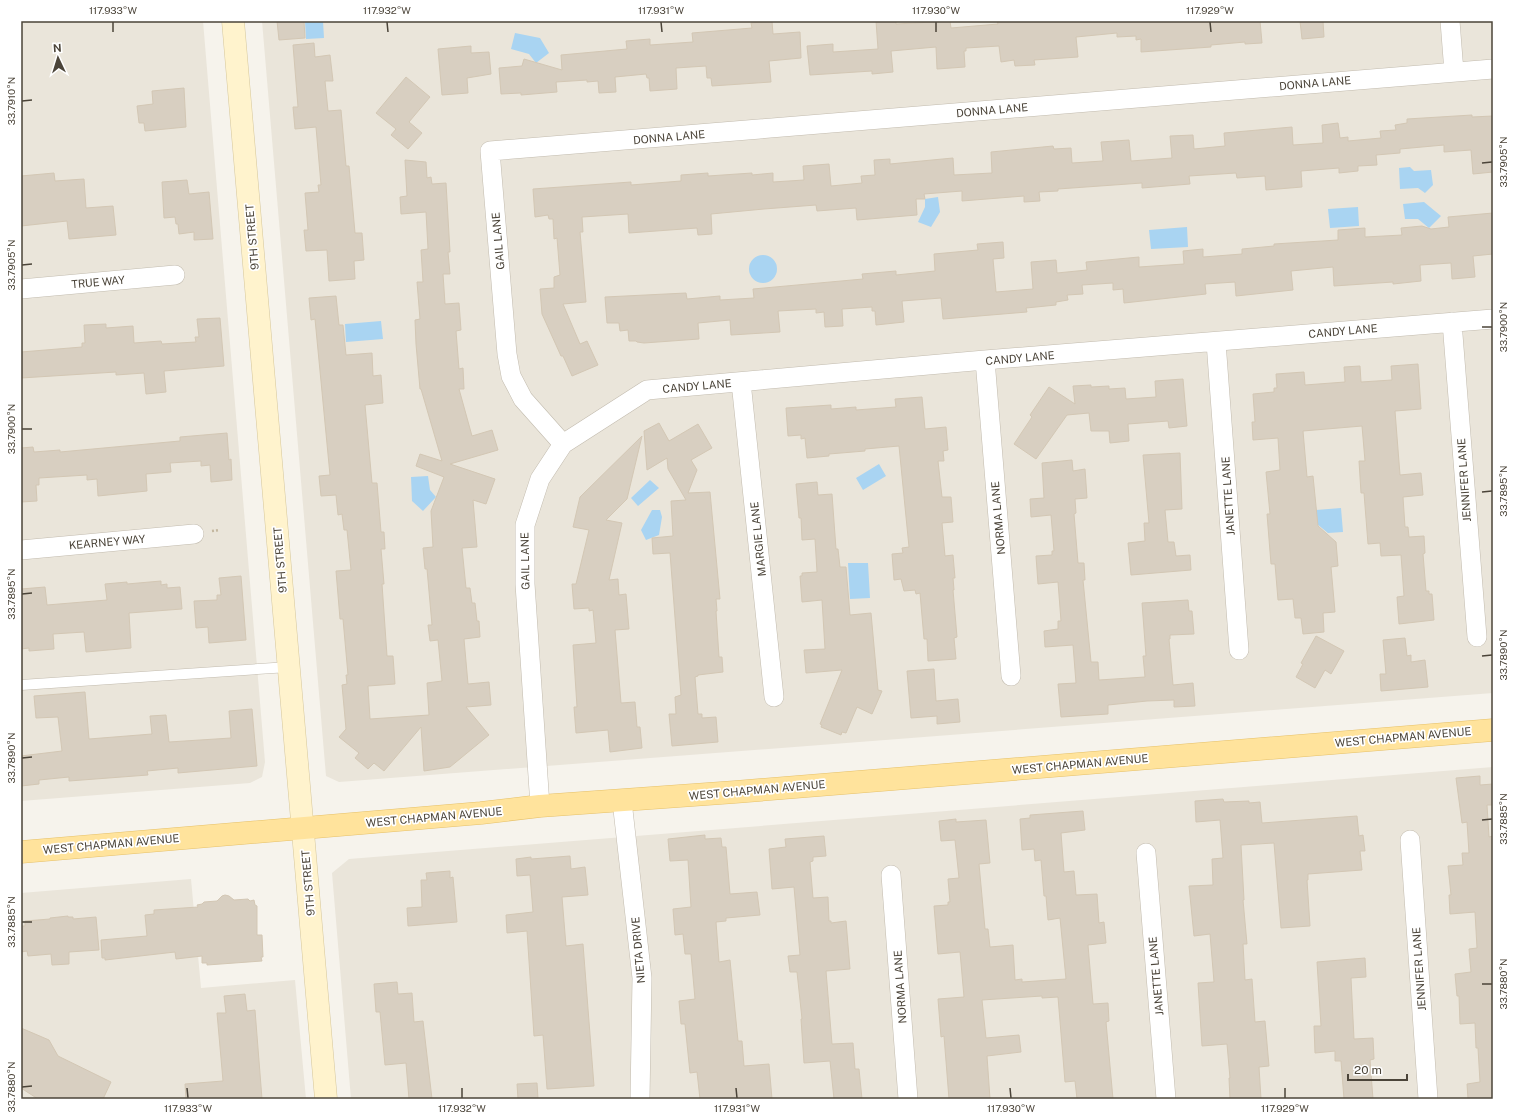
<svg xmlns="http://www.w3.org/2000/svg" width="1514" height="1120" font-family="'Public Sans',sans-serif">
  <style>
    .residential { fill: #eae5da }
    .water { fill: #a9d4f2 }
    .building { fill: #d8cfc1; stroke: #d3c7b4 }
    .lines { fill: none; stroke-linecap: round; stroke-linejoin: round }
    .lane-casing { stroke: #c2bbae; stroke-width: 11 }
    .street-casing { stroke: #c2bbae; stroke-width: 20 }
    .secondary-casing { stroke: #d6c79b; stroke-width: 23 }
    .primary-casing { stroke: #e6c16a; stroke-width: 23 }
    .path { stroke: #c4b79f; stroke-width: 2.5; stroke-dasharray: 2 2; stroke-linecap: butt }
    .lane { stroke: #fff; stroke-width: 10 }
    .street { stroke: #fff; stroke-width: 19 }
    .secondary { stroke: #fff3cd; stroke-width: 22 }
    .primary { stroke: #ffe39c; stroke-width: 22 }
    .ticks { fill: none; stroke: #4b4439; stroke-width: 1.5 }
    .labels { text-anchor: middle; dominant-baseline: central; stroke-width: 3.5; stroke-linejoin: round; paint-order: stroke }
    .street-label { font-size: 11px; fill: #4b4439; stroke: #fff }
    .neatline { fill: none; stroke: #4b4439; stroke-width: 1.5 }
    .ticks-label { font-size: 10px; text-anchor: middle; fill: #4b4439 }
  </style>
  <rect width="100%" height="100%" fill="#f6f3ec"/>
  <path class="residential" d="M21,21h182l62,741 -3,15 -12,6 -229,18z
    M262,21h1231v672l-1154,89 -13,-6z
    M1493,767v332h-1142l-19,-226 17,-14z
    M191,879l10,109 94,-8 11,119h-285v-206z"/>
  <path class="water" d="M305,21h18l1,17 -18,1z
    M515,33l25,5 9,15 -13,10 -7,-9 -18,-5z
    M1410,167l4,4 17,-1 2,15 -8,8 -7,-5 -18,1 -1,-21z
    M938,197l2,15 -9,15 -13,-5 7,-15v-8z
    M1424,202l17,14 -12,12 -11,-9h-13l-2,-15z
    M1358,207l1,19 -29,2 -2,-19z
    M1187,227l1,20 -37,2 -2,-19z
    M749 269a14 14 0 1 1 28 0a14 14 0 1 1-28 0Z
    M381,321l2,18 -37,3 -1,-18z
    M879,464l7,12 -23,14 -7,-12z
    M428,476l2,14 6,7 -13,14 -11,-10 -1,-24z
    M650,480l9,8 -21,18 -7,-8z
    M1341,508l2,24 -15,1 -11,-9 -1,-14z
    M652,510h8l2,7 -3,18 -13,5 -5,-10z
    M848,563h20l2,35 -20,1z"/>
  <path class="building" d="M277,21h27l1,17 -26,2z
    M772,21l1,13 27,-2 1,26 -32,3 2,21 -59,4 -1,-8h-4l-1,-12 -30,2 1,21 -27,2 -1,-13h-2l-1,-4 -31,3 1,15 -17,1 -1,-12 -11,1v-2l-31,2 1,10 -36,3v-2l-20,1 -2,-26 23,-2 2,-7 38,11 -1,-15 66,-6 -1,-8 24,-2v6l43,-3 -1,-9 60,-5 -1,-5z
    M876,21h20v3l54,-3 1,7 47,-4 -1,-3h263l2,22 -17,1v-2l-34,3v2l-70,5v-13l-5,1v-4l-19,1v-4l-41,4 2,20 -44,3 1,5 -20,1 -1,-6 -13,2 -2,-16 -33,2v3h-2l1,16 -28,2 -1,-22 -45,4 2,21 -21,2v-3l-62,4 -3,-29 26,-2v8l45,-3z
    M1300,21h23l1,16 -22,2z
    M314,43l1,14 15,-2 3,26h-8l3,30 13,-1 5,56h3l6,67h7l2,27 -10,1 1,18 -26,2 -2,-31 -21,1 -2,-21h4l-3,-37 14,-1 -1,-7h3l-5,-58 -21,2 -2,-22h5l-5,-62z
    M471,46v7l18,-1 2,22 -24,4 1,15 -26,2 -4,-46z
    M406,77l24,20 -21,25 13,11 -14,16 -17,-14 5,-6 -20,-16z
    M184,88l2,39 -41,4 -1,-8h-5l-2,-17 16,-2 -1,-13z
    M1472,115v2l21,-1v56l-20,2 -2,-24 -27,2v-7l-44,4v4l-24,2 1,10 -19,1v5l-19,2v-5l-38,3 1,16 -36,3 -1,-14 -28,2 -1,-5 -47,3 1,8 -48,4v-5l-84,6v2l-19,1 1,9 -16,1v-6l-62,5v-10l-38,3 1,5h-9l1,16 -60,5 -1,-12 -39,3 -1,-6 -52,4 -53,5 1,20 -14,1 -1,-7 -68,5 -1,-19 -46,3 1,15h-3l6,70 -23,2 17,40 7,-3 11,24 -26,11 -9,-20h-2l-19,-42 -2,-25 14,-1v-11l6,-2 -3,-37 -3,1 -1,-20h-4l-1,-4 -13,2 -2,-28 98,-7v3l50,-4v-6l27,-2v3l44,-3v2l21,-2v9l31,-2 -1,-14 26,-2 2,22 31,-3 -1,-7 14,-1 -1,-15 16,-1v5l63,-6 1,17 38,-2 -1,-21 62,-6 1,3 17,-1 1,15 31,-2 -2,-19 28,-2 2,21 41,-3 -2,-22 23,-1 1,14 31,-3 -1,-13 68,-6 1,18 30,-2 -1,-18 16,-2 2,15 8,-1v4l33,-3 -1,-7 16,-1 -1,-5 12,-2v-4z
    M405,160l21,2 1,16 4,-1 1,7 14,-1 4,69h-2l2,22h-7l2,30 14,-1 2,27 -5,1 3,38 4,-1 1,21h-5l13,47 20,-6 6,20 -48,14 45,15 -9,25 -13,-4 4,47 -15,1 4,40h4l2,15h3l2,18h2l1,16 -16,2 4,45 21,-2 2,23 -25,2 23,28 -39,32 -26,4 -3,-44 -37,44 -10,-8 -6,6 -13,-11 4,-5 -20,-16 7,-8 -4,-44 5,-1 -1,-9h2l-5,-56h-3l-4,-48 15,-1 -4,-40h-3l-2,-16 -4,1 -2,-20 -15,1 -2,-20 11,-1 -15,-156 -4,1 -2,-22 27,-2 3,29h4l3,30 26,-2 1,23 8,-1 2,28 -18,2 7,78h5l4,49h3l1,17h-4l3,35h-2l5,72h6l2,28 -27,2 2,33 59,-4 -2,-32 15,-2 -4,-41 -8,1 -2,-16h4l-5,-56h-2l-2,-21 10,-1 -2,-36 13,-34 -28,-11 4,-12 22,7 -21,-72h-1l-4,-45 -1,-24 5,-1 -3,-37h6l-2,-32 7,-1 -2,-37 -25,2 -1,-17 7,-1z
    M54,173l1,8 29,-2 2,29 27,-2 3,29 -47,4 -2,-18 -46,5v-50z
    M187,180l2,14 20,-2 4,47 -19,1v-8l-15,2 -1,-10h-2l-1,-7 -11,1 -2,-36z
    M1493,213v41l-20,2 2,21 -23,2 -1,-16 -31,2 1,16 -28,3v-2l-59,4 -1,-19 -42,4 2,19 -57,6 -1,-14 -30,2 1,10 -82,9 -1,-14 -10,1v-7l-31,2 1,9 -16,1 1,5 -12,2v3l-30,3 1,4 -84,7 -2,-21 -39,3 2,21 -28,3 -1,-14h-3v-4l-30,2 1,17 -18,1 -1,-15 -8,1v-4l-38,2 2,21 -49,3 -1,-15 -32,3 1,16 -55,4 -7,-1 -1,-1h-7l-1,-11 -8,1 -1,-8h-12l-2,-26 81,-4 1,6 33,-3v4l34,-2 -1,-9 110,-10 -1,-5 34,-3v4l39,-4 -1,-17 44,-4 -1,-6 26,-2 1,16 -11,1 3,33 37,-3 -2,-27 25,-2 1,13 30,-3 -1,-8 53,-5v10l45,-3 -1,-13 20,-2v8l39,-3v-5l32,-3v-2l64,-4v-10l27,-2v9l37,-2 -1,-7 21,-2 9,3 18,-2 -1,-10z
    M220,318l4,48 -60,5 2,21 -20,2 -2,-21 -28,2v-3l-95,6v-26l61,-5v-4h3l-1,-18 22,-1v4l27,-2 1,17 27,-2 1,3 34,-2 -1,-5h4l-2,-18z
    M1418,364l3,45 -26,2 5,64 21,-2 2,22 -20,2 2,30h3l1,10 15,-1 1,17 -2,1 3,37h3v3h3l2,26 -35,4 -2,-27 7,-1 -3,-41 -20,1 -1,-13 -12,1 -4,-51h-3l-2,-32h6l-3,-35 -59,5 4,46 6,-1 5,50 18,16 2,24 -7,1 4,45 -12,1 1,19 -21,2 -2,-16h-6l-2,-19 -15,1 -3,-36h-4l-4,-50h3l-4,-42 14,-2 -2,-32 -25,2 -1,-18h3l-2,-28 21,-2v-4h3l-1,-14 28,-2 1,13 40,-3 -1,-15 16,-1 1,16 31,-2 -1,-14z
    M1183,379l4,47 -18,2 -1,-7 -40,3 1,17 -19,2 -1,-12h-18l-2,-18 -22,2 -31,44 -22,-15 18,-27 -2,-2 19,-28 26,17 -2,-18 18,-1v2l18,-1v3l16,-1 1,11 30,-2 -1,-16z
    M922,397l3,32 21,-2 2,23 -5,1 1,10h-6l4,36h9l2,25 -11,1 3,33 8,-1 2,23h-2l1,12h-1l4,47 -3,1 2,21 -28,2 -1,-22h-3l-4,-46 -4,1 -1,-4 -11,1 -3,-12 -7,1 -2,-26 11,-1 -1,-5 7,-1 -10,-101 -34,3v2l-36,3v2l-22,2 -2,-20 -4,1v-4l-13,1 -2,-28 45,-3v4l25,-2v3l40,-3 -1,-8z
    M659,423l10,18 29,-17 14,24 -21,12 6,10 -9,23 22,-1 10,107h-4l1,12h-1l3,46h3l1,15 -25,3v1l-3,1 3,37h4v4l14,-1 2,25 -46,4 -3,-32h7l-1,-17 6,-2 -11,-142 -17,1 -1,-16 21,-2 -2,-35 15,-1 -18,-31 -1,-11 -20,12 -3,-39z
    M227,433l2,27 2,-1 1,21 -21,2 -1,-17 -9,1v-5l-31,2 1,9 -25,2 1,17 -49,5 -1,-17 -10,1v-5l-48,3v7h-3l1,16 -16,1v-54l12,-1 1,5 26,-2v2l120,-11v-4z
    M642,436l-15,63 -21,21 16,3 -13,57 9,-1 1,16 7,-1 3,35 -14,1 6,73 14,-1 2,25h3l2,21 -32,4 -2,-22 -32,3 -2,-26h3l-4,-62 23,-2 -3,-33 -4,1v-3l-15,1 -2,-25h4l13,-54 -16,-3 7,-30z
    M1180,453l2,56 -17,1 3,32h6l2,14 14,-1 1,15 -60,5 -3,-32 17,-2 -1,-18h5l-6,-68z
    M1072,460l1,11 12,-2 2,29 -12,1 1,14 -2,1 4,49h6l1,17h-2l8,82h7l1,18 46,-3 -2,-21h3l-4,-53 46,-3 1,11h3l2,23 -24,1v4h-1l4,46 20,-2 2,23 -21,1v-7l-27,1 -39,4v9l-47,3 -3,-33 18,-1 -3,-38 -28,2 -1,-16 14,-2v-8h3l-3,-39 -20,2 -2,-28 16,-1v-4h2l-3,-36 -20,2 -1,-18 14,-1 -2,-35z
    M817,482l1,13 14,-1 4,55h2l2,18h6l4,48 21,-2 7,77 4,1 -10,23 -15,-7 -11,26 -4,-1 -1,3 -20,-8 1,-2 -2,-1 22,-54 -36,3 -2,-23 21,-1 -3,-49 -20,2 -2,-26h2v-3l15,-1 -2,-33 -13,1 -1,-22h-2l-3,-34z
    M241,576l5,64 -37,3 -1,-16 -12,1 -2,-27 23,-1v-5h4l-2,-17z
    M161,581v4l6,-1v4l13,-1 2,22 -53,4 2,35 -45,4 -2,-20 -31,2 1,15 -25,2v-3l-8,1v-60l24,-2 2,18 60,-5 -2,-16 22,-2v2z
    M1316,636l28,15 -13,23 -6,-4 -10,18 -19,-11 7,-13 -2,-1z
    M1405,638l2,18 4,-1v7l14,-2 3,27 -47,4 -1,-17h6l-3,-34z
    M934,669l2,32 22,-2 2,23 -23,2v-8l-26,2 -4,-47z
    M85,692l4,47 63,-5 -2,-18 16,-1 3,27 62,-4 -2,-27 23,-2 5,57 -79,7v-5l-31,3 1,4 -79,6v-4l-30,3v4l-18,2v-30l41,-5 -4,-34 -22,1 -2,-22z
    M1480,776v9l13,-1v21h-6l2,32 4,-1v263h-25l-1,-15 13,-2 -2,-34h-2l-1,-25 -15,1 -1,-28h-2l-2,-22 16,-2 -2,-23 8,-1 -2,-36 -25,2 -1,-19h2l-3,-29 15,-1 -1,-12h7l-2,-31 -5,1 -6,-45z
    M1223,799l1,3 25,-1v2l11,-1 2,21 95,-7 2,20 4,-1 2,16h-5l2,19 -54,4v6h-1l3,46 -29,2 -7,-85 -33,2 3,55h-1l4,44h-4l2,36 7,-1 3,43 10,-1 4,45 -10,1 2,32h-31l-1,-21h1l-3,-34 -25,2 -4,-63 16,-1 -4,-48 -16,2 -5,-50 24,-1 -1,-26 11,-1 -3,-38 -24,2 -1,-21z
    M1083,811l2,19 -24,3 3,39 10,-1 2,24 21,-1 2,29 5,-1 2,21 -18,2 5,59 15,-1 1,18 -3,1 7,77h-36l-2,-18 -10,1 -7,-85 -16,1v-2l-60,4 4,38 33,-3 2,17 -34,4 3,43h-41l-5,-63 -3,1 -3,-38 26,-2 -4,-45 -22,2 -4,-48 14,-1v-3h2l-2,-23 11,-1 -4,-38 -14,1 -2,-20 17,-2v3l30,-2 4,43 -11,1 6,65h3l2,18 23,-2 2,35 7,-1v3l44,-3 -6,-61 -12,2 -2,-24h-2l-3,-36 -6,1 -1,-12 -12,1 -2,-31 10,-1v-3z
    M705,835v4l16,-1 1,9h4l4,47 27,-2 3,23 -34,3v3l-10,1 3,40 11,-2 8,81h4l2,25 25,-2 3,35h-72l-3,-27 -7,1 -5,-49h-4l-2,-23 16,-2 -4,-45h-6l-2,-20 -8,1 -2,-26 18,-2 -3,-47 -18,1 -2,-22z
    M824,836l2,20 -13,1v4l-3,1 3,36 15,-1 1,24h2v2l15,-2 4,48 -24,2 6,73 21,-1 2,26h4l3,30h-28l-4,-38 -26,2 -3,-44h1l-5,-47h-7l-2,-16 12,-1 -6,-68 -22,2 -3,-40 17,-2 -1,-8z
    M570,856l1,13 14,-2 3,28 -26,2 4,49 17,-2 11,142 -47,3 -4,-54 -9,1 -7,-105 -20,2 -1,-18 27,-3 -3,-37 -13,1 -1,-17 15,-2v2z
    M450,871v7l3,-1 4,45 -49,4 -1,-18 15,-1 -1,-27h6l-1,-7z
    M225,895l4,1 5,4 14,-1 2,2 4,-1 1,5 2,1v29h5l1,22h-2l1,4 -55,4v-2h-5v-7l-26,3 -1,-7 -70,8v-2h-3l-1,-18 46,-4 -2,-21 9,-1v-4l44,-3 -1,-2 5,-1 2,-2 13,-1 5,-5z
    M68,916v1h5v2l23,-2 3,33 -30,2v12l-17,1 -1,-11 -23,2 -1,-5 -6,1v-26h4v-5l25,-2v-1z
    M1365,958l1,19 -15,1 3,61 19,-1 1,21 -4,1 3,39h-29l-3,-38h-6v-10l-20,2 -1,-27h7l-4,-64z
    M397,982l1,12 14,-1 2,29 9,-1 9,78h-23l-3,-36 -21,2 -5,-53h-4l-2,-28z
    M245,994l2,17 8,-1 7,89h-76l-1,-15 38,-3 -6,-68h9l-2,-17z
    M21,1028l28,12 9,16 53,26 -8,17h-65l-17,-11z
    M537,1083l1,16h-20l-1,-15z"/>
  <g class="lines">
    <g class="lane-casing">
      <path id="lane" d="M21,685l268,-18"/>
    </g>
    <g class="street-casing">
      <path id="street" d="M1450,21l4,51
        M21,289l154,-14
        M1452,322l25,315
        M1216,342l23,308
        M985,360l26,316
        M741,382l33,315
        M563,444l84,-54 338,-30 508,-41
        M21,550l173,-16
        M622,801l20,177 -2,121
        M540,806l-15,-222v-59l15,-46 23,-35 -40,-45 -12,-23 -4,-22 -17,-203 1003,-82
        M1410,840l18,259
        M1146,853l20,246
        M891,875l17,224"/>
    </g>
    <g class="secondary-casing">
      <path id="secondary" d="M233,21l93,1078"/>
    </g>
    <g class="primary-casing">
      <path id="primary" d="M21,852l460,-39 59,-7 195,-14 758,-62"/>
    </g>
    <path class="path" d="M212,531l7,-1"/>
    <use href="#lane" class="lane"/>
    <use href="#street" class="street"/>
    <use href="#secondary" class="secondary"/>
    <use href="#primary" class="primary"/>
  </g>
  <path class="ticks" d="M113,22v10M387,22l1,10M661,22l1,10M936,22v10M1210,22l1,10M22,101l10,-1M1482,163l10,-1M22,265l10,-1M1482,327h10M22,429h10M1482,492l10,-1M22,594l10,-1M1482,656l10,-1M22,758l10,-1M1482,820l10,-1M22,922h10M1482,984h10M22,1087l10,-1M187,1088l1,10M462,1088v10M736,1088l1,10M1010,1088l1,10M1285,1088v10"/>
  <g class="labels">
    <g class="street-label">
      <text transform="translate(1315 83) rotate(-5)">DONNA LANE</text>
      <text transform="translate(992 110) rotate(-5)">DONNA LANE</text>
      <text transform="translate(669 137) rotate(-5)">DONNA LANE</text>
      <text transform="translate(252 237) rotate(-95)">9TH STREET</text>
      <text transform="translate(498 241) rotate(-95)">GAIL LANE</text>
      <text transform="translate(98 282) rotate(-5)">TRUE WAY</text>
      <text transform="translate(1343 331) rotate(-5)">CANDY LANE</text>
      <text transform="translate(1020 358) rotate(-5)">CANDY LANE</text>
      <text transform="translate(697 386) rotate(-5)">CANDY LANE</text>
      <text transform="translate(1464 480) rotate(-94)">JENNIFER LANE</text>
      <text transform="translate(1228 496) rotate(-94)">JANETTE LANE</text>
      <text transform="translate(998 518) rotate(-95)">NORMA LANE</text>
      <text transform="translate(758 539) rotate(-96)">MARGIE LANE</text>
      <text transform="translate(107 542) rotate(-5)">KEARNEY WAY</text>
      <text transform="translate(280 560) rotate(-95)">9TH STREET</text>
      <text transform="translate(525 561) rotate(-91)">GAIL LANE</text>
      <text transform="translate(1403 737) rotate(-5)">WEST CHAPMAN AVENUE</text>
      <text transform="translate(1080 764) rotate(-5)">WEST CHAPMAN AVENUE</text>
      <text transform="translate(757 790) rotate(-5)">WEST CHAPMAN AVENUE</text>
      <text transform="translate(434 817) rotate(-5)">WEST CHAPMAN AVENUE</text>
      <text transform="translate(111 844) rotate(-5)">WEST CHAPMAN AVENUE</text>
      <text transform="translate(308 883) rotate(-95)">9TH STREET</text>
      <text transform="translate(638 950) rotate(-95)">NIETA DRIVE</text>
      <text transform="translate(1419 969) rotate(-94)">JENNIFER LANE</text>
      <text transform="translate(1156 976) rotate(-95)">JANETTE LANE</text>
      <text transform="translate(900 987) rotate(-94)">NORMA LANE</text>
    </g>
  </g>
  <rect width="1514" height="1120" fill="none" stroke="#ffffff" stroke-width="44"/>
  <g transform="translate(58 58) rotate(356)" stroke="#ffffff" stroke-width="3" paint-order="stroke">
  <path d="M0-3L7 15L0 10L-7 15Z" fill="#4b4439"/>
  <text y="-6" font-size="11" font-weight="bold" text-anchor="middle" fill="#4b4439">N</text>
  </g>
  <path d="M1348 1074v6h59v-6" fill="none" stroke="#4b4439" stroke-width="2"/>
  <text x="1354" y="1074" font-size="12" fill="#4b4439" stroke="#ffffff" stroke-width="3" paint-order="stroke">20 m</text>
  <rect x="22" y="22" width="1470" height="1076" class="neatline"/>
  <g class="ticks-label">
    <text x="113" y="14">117.933°W</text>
    <text x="387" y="14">117.932°W</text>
    <text x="661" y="14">117.931°W</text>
    <text x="936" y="14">117.930°W</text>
    <text x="1210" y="14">117.929°W</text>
    <text transform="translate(11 101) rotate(-90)" y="4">33.7910°N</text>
    <text transform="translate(1503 162) rotate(-90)" y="4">33.7905°N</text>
    <text transform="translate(11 265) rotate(-90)" y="4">33.7905°N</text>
    <text transform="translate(1503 327) rotate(-90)" y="4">33.7900°N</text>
    <text transform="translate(11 429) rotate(-90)" y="4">33.7900°N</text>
    <text transform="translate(1503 491) rotate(-90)" y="4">33.7895°N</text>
    <text transform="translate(11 594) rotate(-90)" y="4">33.7895°N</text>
    <text transform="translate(1503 655) rotate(-90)" y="4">33.7890°N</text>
    <text transform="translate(11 758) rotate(-90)" y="4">33.7890°N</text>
    <text transform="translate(1503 819) rotate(-90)" y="4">33.7885°N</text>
    <text transform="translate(11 922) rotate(-90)" y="4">33.7885°N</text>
    <text transform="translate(1503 984) rotate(-90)" y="4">33.7880°N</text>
    <text transform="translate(11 1087) rotate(-90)" y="4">33.7880°N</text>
    <text x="188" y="1112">117.933°W</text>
    <text x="462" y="1112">117.932°W</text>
    <text x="737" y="1112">117.931°W</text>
    <text x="1011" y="1112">117.930°W</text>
    <text x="1285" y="1112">117.929°W</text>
  </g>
</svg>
